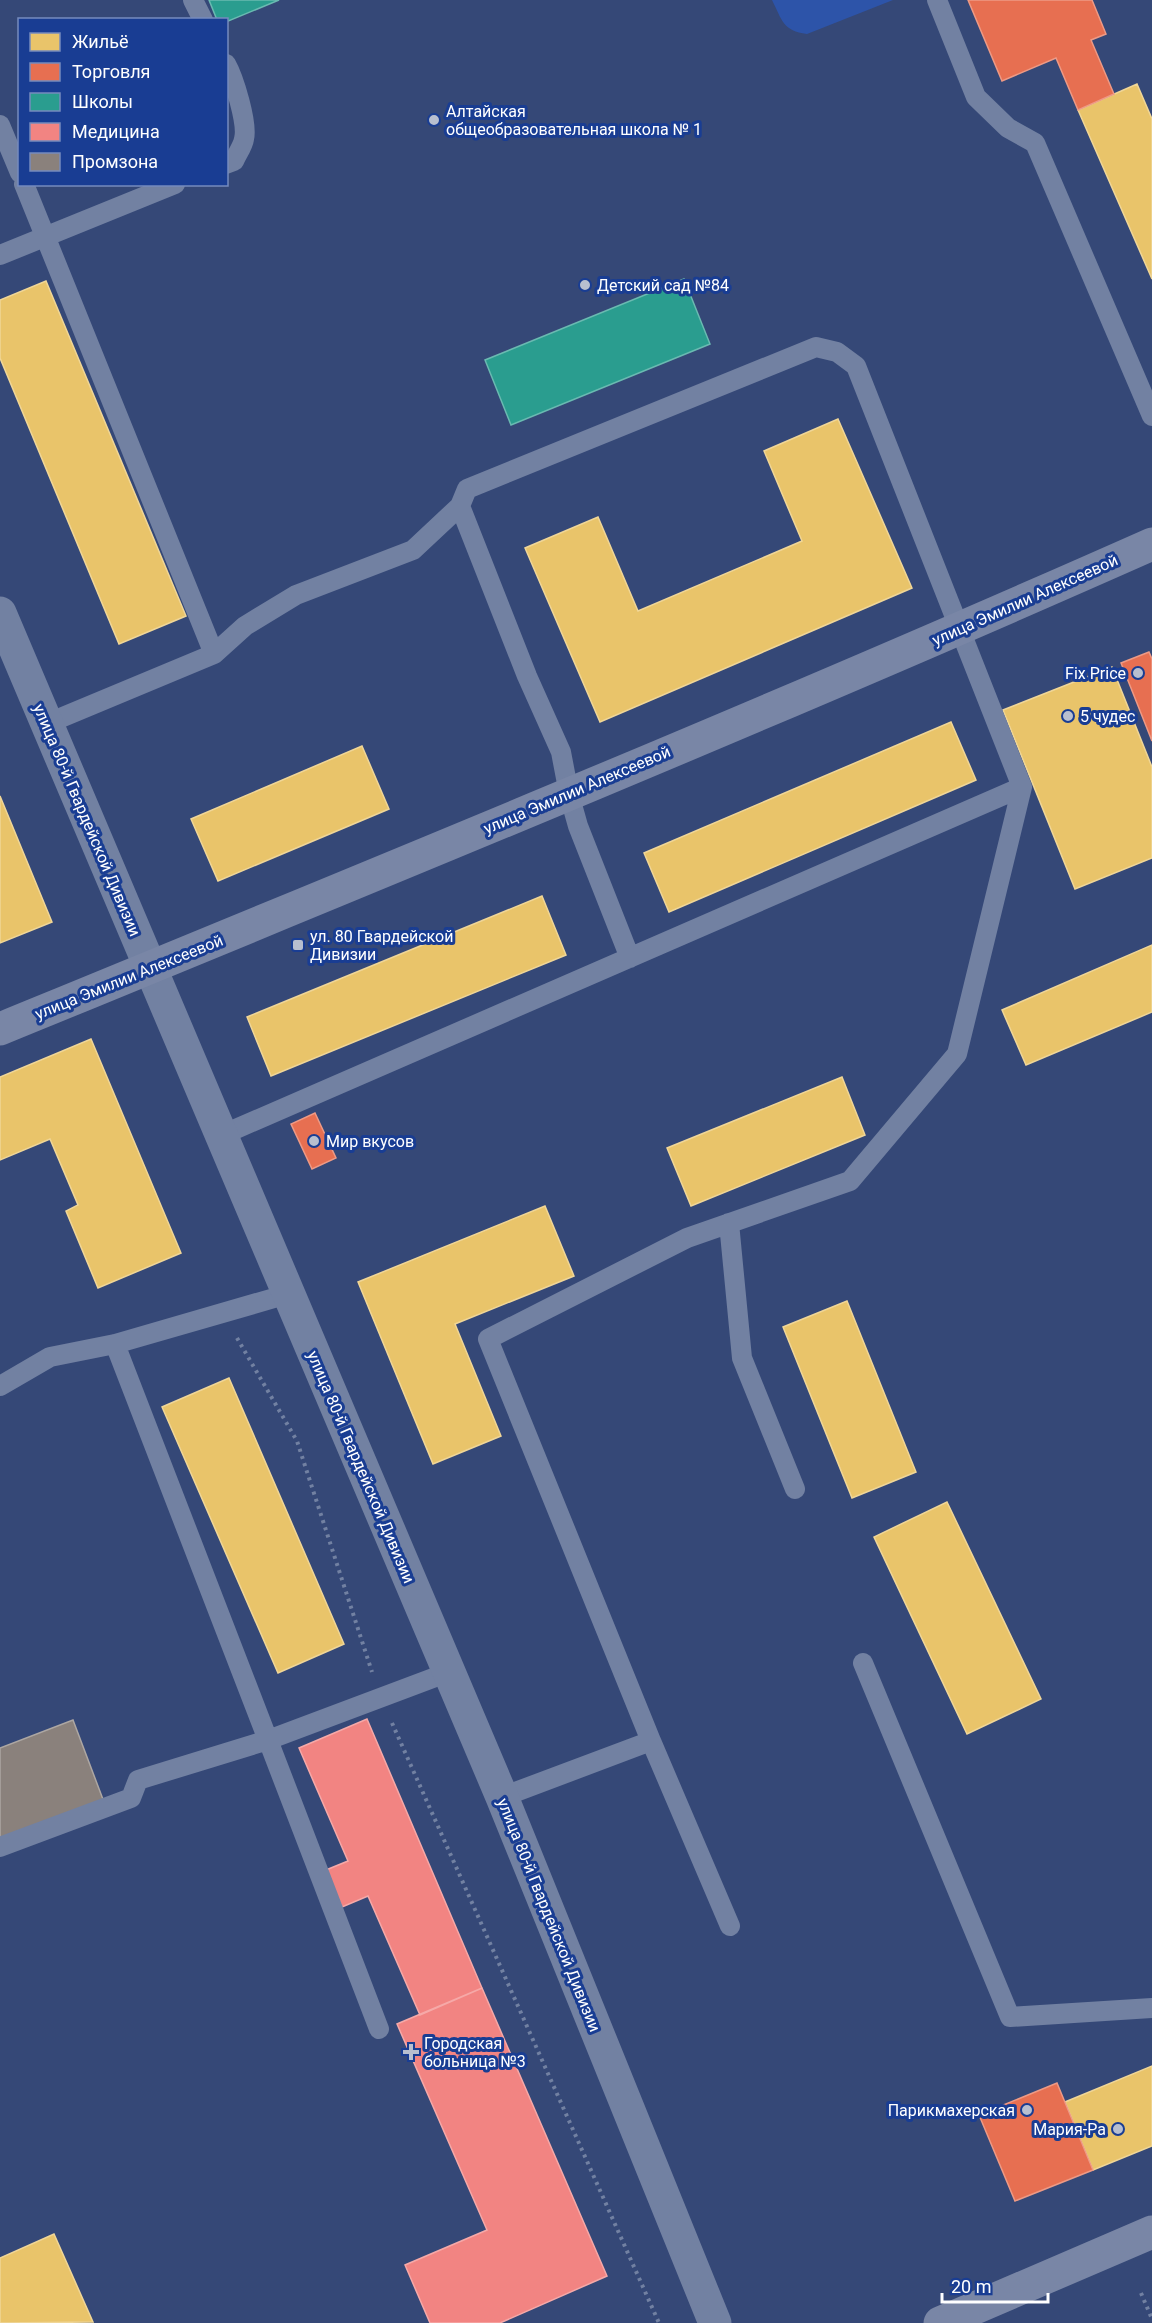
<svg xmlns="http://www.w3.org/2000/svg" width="1152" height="2323" font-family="Roboto,sans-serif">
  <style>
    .green { fill: #2d54a9 }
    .homes { fill: #e9c46a; stroke: #f0d697; stroke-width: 1.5 }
    .shops { fill: #e76f51; stroke: #ee9a85; stroke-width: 1.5 }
    .schools { fill: #2a9d8f; stroke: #6abab1; stroke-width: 1.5 }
    .health { fill: #f28482; stroke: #f6a9a8; stroke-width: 1.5 }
    .industry { fill: #8a817c; stroke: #ada7a3; stroke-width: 1.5 }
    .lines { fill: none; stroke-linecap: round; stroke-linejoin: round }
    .path { stroke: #7281a2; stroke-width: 4; stroke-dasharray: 3 4.5; stroke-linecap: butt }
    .lane { stroke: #7281a2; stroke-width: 20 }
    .street { stroke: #7281a2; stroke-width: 33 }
    .secondary { stroke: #7986a6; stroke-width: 33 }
    .poi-dot { fill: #b8bfcf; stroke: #193d93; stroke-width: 2 }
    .labels { text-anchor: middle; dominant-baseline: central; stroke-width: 6; stroke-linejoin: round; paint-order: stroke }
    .poi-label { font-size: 16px; fill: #fff; stroke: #193d93; text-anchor: start }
    .street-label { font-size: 16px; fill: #fff; stroke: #193d93 }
  </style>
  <rect width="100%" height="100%" fill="#354877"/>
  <path class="green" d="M772,0h121l-86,34c-24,-3 -25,-14 -35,-34z"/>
  <path class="homes" d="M1137,84l15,35v160l-74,-169z
    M46,281l140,335 -67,28 -119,-286v-58z
    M838,419l74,169 -312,134 -75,-174 73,-31 40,94 164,-70 -38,-90z
    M1112,667l40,100v91l-77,31 -72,-179z
    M951,722l25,58 -307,132 -25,-59z
    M362,746l27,63 -171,72 -27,-62z
    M0,796l52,126 -52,21z
    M542,896l24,59 -295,121 -24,-59z
    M1152,945v67l-126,53 -24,-55z
    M91,1039l90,214 -83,35 -32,-77 12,-6 -28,-66 -50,21v-83z
    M842,1077l23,58 -174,71 -24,-58z
    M545,1206l29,70 -119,48 46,112 -68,28 -75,-182z
    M847,1301l69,171 -64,26 -69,-171z
    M229,1378l115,266 -66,29 -116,-266z
    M947,1502l94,197 -74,35 -93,-197z
    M1152,2066v80l-59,24 -28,-68z
    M54,2234l39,88 -93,1v-65z"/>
  <path class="shops" d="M968,0h124l14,34 -15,6 23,54 -36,16 -22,-52 -54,23z
    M1149,652l3,7v82l-31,-78z
    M315,1113l21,45 -24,11 -21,-45z
    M1057,2083l36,87 -78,31 -36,-86z"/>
  <path class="schools" d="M209,0h70l-53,22v-2h-9z
    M684,279l26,65 -199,81 -26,-65z"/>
  <path class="health" d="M367,1719l115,269 -62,27 -52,-119 -26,11 -16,-37 22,-9 -49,-113z
    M482,1988l125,288 -107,47h-70l-25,-58 82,-35 -90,-206z"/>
  <path class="industry" d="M73,1720l31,82 -104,39v-93z"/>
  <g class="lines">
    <path class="path" d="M237,1338l60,103 75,231
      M392,1723l267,600
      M1141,2293l11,26"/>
    <path class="lane" d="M193,0l10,20
      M937,0l39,97 32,31 27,15 117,273
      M226,64c8,14 22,60 18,75 -1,7 -7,15 -10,22l-8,3
      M0,125l20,48
      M24,184l190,470
      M0,255l175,-71
      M460,506l67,170 34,76 8,42 9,32 52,132
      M46,724l168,-70 31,-28 51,-31 117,-45 47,-44 7,-17 349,-142 21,5 19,14 166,421 -65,267 -107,127 -163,57 -199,101 163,402 -149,56
      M222,1135l800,-348
      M729,1223l13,135 53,131
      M115,1344l153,396 181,-68
      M0,1386l50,-29 65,-13 173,-50
      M863,1663l147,354 142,-9
      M651,1741l79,185
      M0,1847l131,-49 7,-18 130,-40 111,289"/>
    <path class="street" d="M0,613l502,1184 213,526"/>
    <path class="secondary" d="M0,1029c385,-158 771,-316 1152,-485
      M940,2323l212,-91"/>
  </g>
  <g class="poi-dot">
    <circle cx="434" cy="120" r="6"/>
    <circle cx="585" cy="285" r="6"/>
    <circle cx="1138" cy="673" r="6"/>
    <circle cx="1068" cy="716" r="6"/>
    <rect x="292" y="939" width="12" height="12" rx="3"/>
    <circle cx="314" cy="1141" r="6"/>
    <path d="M408 2043h6v6h6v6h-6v6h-6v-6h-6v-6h6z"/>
    <circle cx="1027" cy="2110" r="6"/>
    <circle cx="1118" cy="2129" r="6"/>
  </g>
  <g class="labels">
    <g class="poi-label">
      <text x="446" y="111">Алтайская<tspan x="446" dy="18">общеобразовательная школа № 1</tspan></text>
      <text x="597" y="285">Детский сад №84</text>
      <text x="1126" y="673" text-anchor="end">Fix Price</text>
      <text x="1080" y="716">5 чудес</text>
      <text x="310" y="936">ул. 80 Гвардейской<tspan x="310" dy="18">Дивизии</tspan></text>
      <text x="326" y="1141">Мир вкусов</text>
      <text x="424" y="2043">Городская<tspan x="424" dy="18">больница №3</tspan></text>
      <text x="1015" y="2110" text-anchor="end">Парикмахерская</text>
      <text x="1106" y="2129" text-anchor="end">Мария-Ра</text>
    </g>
    <g class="street-label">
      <text transform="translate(1025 600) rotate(-24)">улица Эмилии Алексеевой</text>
      <text transform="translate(577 790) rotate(-23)">улица Эмилии Алексеевой</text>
      <text transform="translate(87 820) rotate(67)">улица 80-й Гвардейской Дивизии</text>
      <text transform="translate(129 977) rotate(-22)">улица Эмилии Алексеевой</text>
      <text transform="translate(361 1467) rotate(67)">улица 80-й Гвардейской Дивизии</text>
      <text transform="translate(549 1915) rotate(68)">улица 80-й Гвардейской Дивизии</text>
    </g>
  </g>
  <rect x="18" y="18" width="210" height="168" fill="#193d93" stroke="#758bbe" stroke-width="1.5"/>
  <rect x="30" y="33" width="30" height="18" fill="#e9c46a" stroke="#758bbe" stroke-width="1.5"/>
  <text x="72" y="48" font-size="18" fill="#ffffff">Жильё</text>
  <rect x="30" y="63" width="30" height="18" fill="#e76f51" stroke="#758bbe" stroke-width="1.5"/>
  <text x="72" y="78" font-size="18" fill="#ffffff">Торговля</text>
  <rect x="30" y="93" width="30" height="18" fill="#2a9d8f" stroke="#758bbe" stroke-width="1.5"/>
  <text x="72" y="108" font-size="18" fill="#ffffff">Школы</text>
  <rect x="30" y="123" width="30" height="18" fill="#f28482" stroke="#758bbe" stroke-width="1.5"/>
  <text x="72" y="138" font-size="18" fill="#ffffff">Медицина</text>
  <rect x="30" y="153" width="30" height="18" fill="#8a817c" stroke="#758bbe" stroke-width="1.5"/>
  <text x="72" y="168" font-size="18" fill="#ffffff">Промзона</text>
  <path d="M942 2293v9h106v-9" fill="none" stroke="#ffffff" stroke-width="3"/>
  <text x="951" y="2293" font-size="18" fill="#ffffff" stroke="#193d93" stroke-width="4.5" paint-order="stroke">20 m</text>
</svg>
